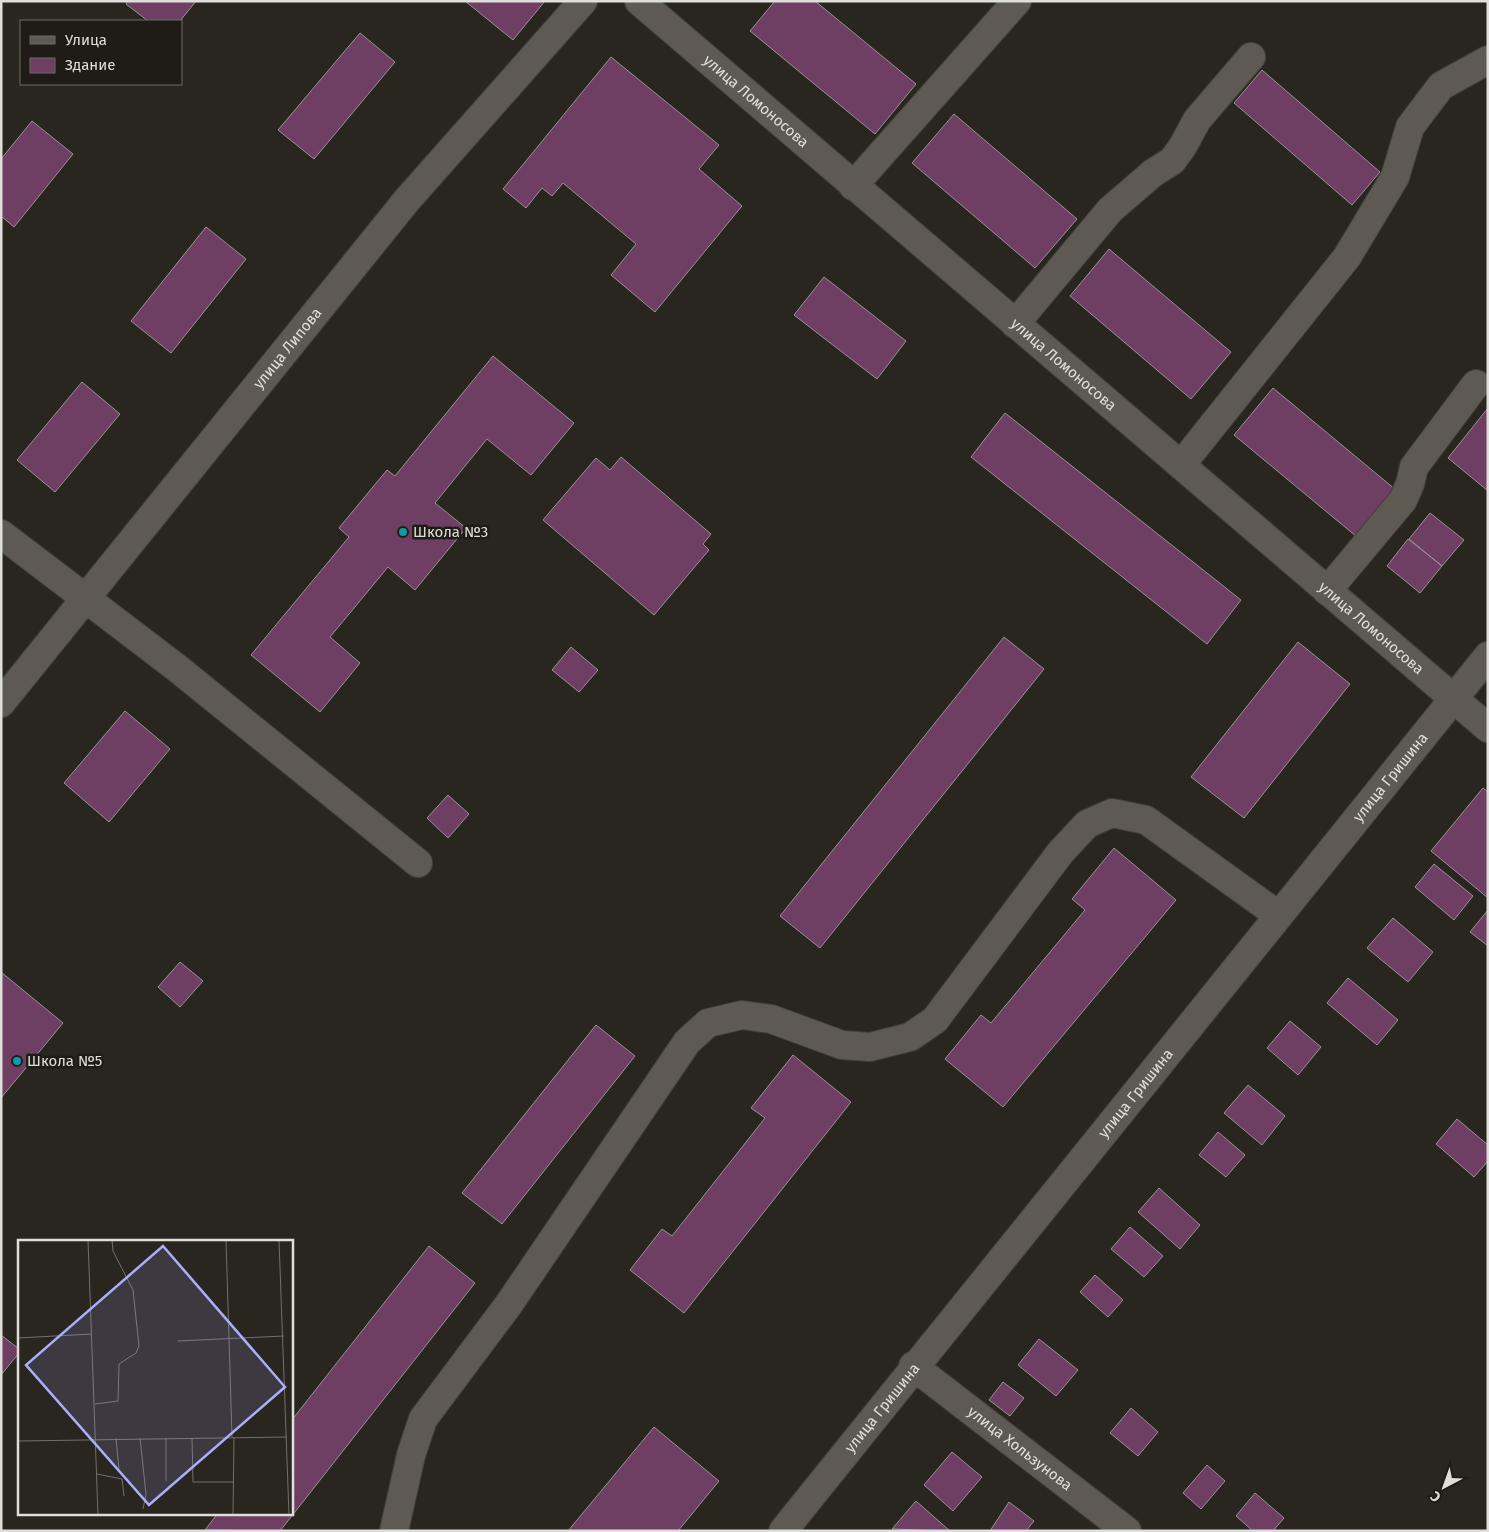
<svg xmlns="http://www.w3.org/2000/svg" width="1489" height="1532" font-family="'Fira Sans',sans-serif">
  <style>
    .building { fill: #6f3e63; stroke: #999297 }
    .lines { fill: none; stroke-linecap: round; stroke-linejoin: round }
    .minor-casing { stroke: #43413b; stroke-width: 30 }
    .minor { stroke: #5e5a53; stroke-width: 28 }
    .culture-dot { fill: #0f9aa8; stroke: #1f1c17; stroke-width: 2 }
    .labels { text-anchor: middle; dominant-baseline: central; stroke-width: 5; stroke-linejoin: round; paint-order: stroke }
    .street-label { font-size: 15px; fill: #e0deda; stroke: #1f1c17 }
    .poi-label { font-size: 15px; fill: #e0deda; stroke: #1f1c17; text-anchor: start }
    .inset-road { fill: none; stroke: #72706a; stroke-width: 1 }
    .view { fill: #adaefb; fill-opacity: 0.15; stroke: #adaefb; stroke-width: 2.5 }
    .inset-edge { fill: none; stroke: #e0deda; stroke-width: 2.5 }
  </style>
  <rect width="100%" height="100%" fill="#292620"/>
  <path class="building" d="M128,1h68l-16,20h-32l-22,-17z
    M465,1h80l-32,39z
    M775,1h40l101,83 -41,50 -125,-103z
    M360,33l35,29 -81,97 -36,-29z
    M611,57l108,88 -20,24 43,37 -87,106 -44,-37 25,-31 -73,-61 -11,13 -10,-8 -16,20 -23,-19z
    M1262,70l118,102 -28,33 -118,-102z
    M954,114l123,105 -42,49 -123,-105z
    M32,121l41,33 -59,73 -13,-11v-57z
    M206,227l40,32 -75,94 -40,-32z
    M1109,249l122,103 -40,47 -121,-103z
    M824,277l82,64 -29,38 -83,-64z
    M493,356l81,67 -43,52 -44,-36 -52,64 31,25 -51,62 -27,-23 -58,70 30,26 -40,49 -69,-57 98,-118 -10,-9 48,-58 8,6z
    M82,382l38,32 -65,78 -38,-32z
    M1273,388l123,102 -39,47 -123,-102z
    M1488,408v83l-40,-33z
    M1005,413l236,187 -34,44 -236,-187z
    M621,457l90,77 -8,10 6,6 -55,65 -111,-95 53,-62 14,12z
    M1430,513l34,27 -22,26 -33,-27z
    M1408,539l34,27 -22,27 -33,-27z
    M1004,637l40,32 -224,279 -40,-32z
    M1298,642l52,42 -106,134 -53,-41z
    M571,647l27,23 -19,22 -27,-22z
    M125,711l45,38 -61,73 -45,-39z
    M1483,788l5,4v106l-57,-47z
    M448,795l21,19 -21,24 -21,-20z
    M1114,848l62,52 -173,207 -58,-48 36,-44 10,8 94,-113 -13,-11z
    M1434,864l39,32 -19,24 -39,-33z
    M1488,910v36l-18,-14z
    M1393,918l40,34 -25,30 -41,-34z
    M180,962l23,19 -23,26 -22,-20z
    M1,972l62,51 -62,75z
    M1348,978l50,42 -21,25 -50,-42z
    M1290,1021l31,26 -23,28 -31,-27z
    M596,1025l39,31 -133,168 -40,-31z
    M793,1055l58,47 -167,211 -54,-43 32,-41 10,7 93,-118 -14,-10z
    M1248,1085l37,31 -23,29 -38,-32z
    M1457,1119l31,26v16l-14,16 -38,-33z
    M1218,1132l27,23 -19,22 -27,-22z
    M1159,1188l41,37 -20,24 -42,-37z
    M1130,1227l33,29 -19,21 -33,-28z
    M429,1246l46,37 -195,248 -75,-1 13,-17h73v-92z
    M1095,1275l28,25 -15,17 -28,-25z
    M1,1335l18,14v4l-18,22z
    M1039,1339l39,31 -22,26 -38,-31z
    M1003,1382l21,16 -14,18 -21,-16z
    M1131,1408l27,24 -20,24 -28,-23z
    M654,1427l65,54 -41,50h-110z
    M952,1452l30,25 -29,34 -29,-26z
    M1207,1465l18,16 -24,28 -18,-16z
    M1255,1493l29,25 -11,13h-20l-17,-15z
    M916,1501l34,30 -58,-2z
    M1009,1502l25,19 -8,10h-36z"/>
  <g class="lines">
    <g class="minor-casing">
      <g id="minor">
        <path id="s1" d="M639,1l849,727"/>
        <path d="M853,186l164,-185"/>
        <path d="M1015,324l95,-114 43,-37 19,-12 11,-15 14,-26 54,-63"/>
        <path d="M1181,465l166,-208 48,-80 15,-50 31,-41 47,-26"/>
        <path d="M1,534l176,134 241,195"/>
        <path d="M1327,591l76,-91 7,-16 4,-17 62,-83"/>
        <path id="s2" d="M1,703l406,-503 176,-199"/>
        <path id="s3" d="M913,1366l214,165"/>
        <path d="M394,1531l17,-76 12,-36 86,-115 178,-262 21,-19 34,-8 29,4 71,26 28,2 40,-10 25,-17 125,-167 27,-29 25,-11 34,7 132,95"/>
        <path id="s4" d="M783,1531l705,-875"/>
      </g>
    </g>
    <use href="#minor" class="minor"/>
  </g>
  <g class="culture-dot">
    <circle cx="403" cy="532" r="5"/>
    <circle cx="17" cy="1061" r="5"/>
  </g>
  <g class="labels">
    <g class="street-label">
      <text stroke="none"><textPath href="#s1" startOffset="154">улица Ломоносова</textPath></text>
      <text stroke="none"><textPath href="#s2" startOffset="456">улица Липова</textPath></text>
      <text stroke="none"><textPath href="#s1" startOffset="559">улица Ломоносова</textPath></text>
      <text stroke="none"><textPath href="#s1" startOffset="964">улица Ломоносова</textPath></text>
      <text stroke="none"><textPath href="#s4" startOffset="968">улица Гришина</textPath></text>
      <text stroke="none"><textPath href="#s4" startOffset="562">улица Гришина</textPath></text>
      <text stroke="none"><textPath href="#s4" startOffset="158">улица Гришина</textPath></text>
      <text stroke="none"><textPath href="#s3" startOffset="135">улица Хользунова</textPath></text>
    </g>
    <g class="poi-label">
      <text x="413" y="532">Школа №3</text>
      <text x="27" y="1061">Школа №5</text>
    </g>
  </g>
  <g transform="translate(18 1240)">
    <rect width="275" height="275" fill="#292620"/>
    <path class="inset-road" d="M70,0l10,275M208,0l6,197M261,0l10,275M0,98l74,-4M160,101l106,-5M77,164l23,-3 1,-37 17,-11 3,-7 -6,-56 -20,-39 -1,-11M98,198l3,31M122,198l6,56 -3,15M174,198l1,44h40M0,201l269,-4M79,234l25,5 2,17M148,241v-43M215,275l1,-78"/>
    <path class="view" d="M145,6l122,141 -136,118 -123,-140z"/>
    <rect width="275" height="275" class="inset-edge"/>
  </g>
  <rect width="1489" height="1532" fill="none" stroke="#e0deda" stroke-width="5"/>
  <rect x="20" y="20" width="162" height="65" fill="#1f1c17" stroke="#6c6a65"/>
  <rect x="30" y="36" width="25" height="8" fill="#5e5a53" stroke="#6c6a65"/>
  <text x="65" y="45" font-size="15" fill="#e0deda">Улица</text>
  <rect x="30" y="58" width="25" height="15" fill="#6f3e63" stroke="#6c6a65"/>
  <text x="65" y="70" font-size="15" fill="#e0deda">Здание</text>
  <g transform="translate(1444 1487) rotate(221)" stroke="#1f1c17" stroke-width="4" paint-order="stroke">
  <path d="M0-4L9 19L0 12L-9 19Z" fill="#e0deda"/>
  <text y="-8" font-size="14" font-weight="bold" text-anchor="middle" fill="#e0deda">С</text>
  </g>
</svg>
